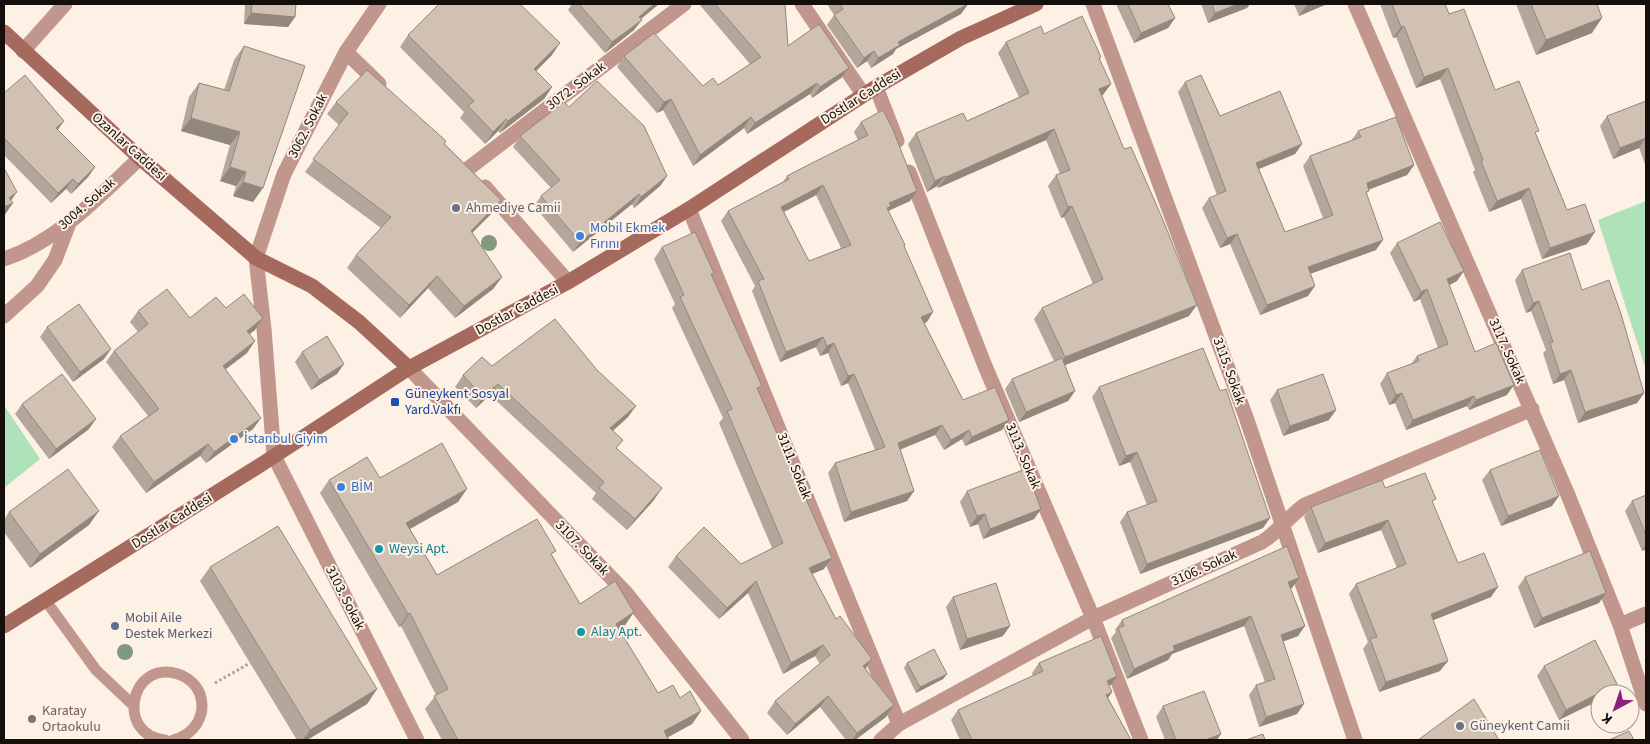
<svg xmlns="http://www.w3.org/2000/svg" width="1650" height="744" font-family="'Source Sans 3',sans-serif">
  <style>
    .green { fill: #afe2b9 }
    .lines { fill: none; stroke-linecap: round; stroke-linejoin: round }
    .path { stroke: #ada299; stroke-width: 3; stroke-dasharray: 2.5 2.5; stroke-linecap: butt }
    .lane { stroke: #c1968d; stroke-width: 11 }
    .street { stroke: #c1968d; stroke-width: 15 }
    .secondary { stroke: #a5695d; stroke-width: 15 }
    .tree { fill: #819a7f }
    .wall { fill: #b4a69a; fill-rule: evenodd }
    .shaded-wall { fill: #92877d }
    .building { fill: #d1c1b3; stroke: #92877d; fill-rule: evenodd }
    .worship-dot { fill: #6b7280; stroke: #fdf0e4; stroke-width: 2 }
    .shop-dot { fill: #3f7fe0; stroke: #fdf0e4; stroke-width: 2 }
    .transit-dot { fill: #1a4fb4; stroke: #fdf0e4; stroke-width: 2 }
    .culture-dot { fill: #0f9aa8; stroke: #fdf0e4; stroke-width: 2 }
    .service-dot { fill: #5c6f8a; stroke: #fdf0e4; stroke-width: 2 }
    .education-dot { fill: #8d6e63; stroke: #fdf0e4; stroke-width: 2 }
    .labels { text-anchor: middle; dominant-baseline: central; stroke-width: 4; stroke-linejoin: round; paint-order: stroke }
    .street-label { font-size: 14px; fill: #140f0a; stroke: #fdf0e4 }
    .worship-label { font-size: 14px; fill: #5b616d; stroke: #fdf0e4; text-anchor: start }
    .shop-label { font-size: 14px; fill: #366cbe; stroke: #fdf0e4; text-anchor: start }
    .transit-label { font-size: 14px; fill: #164399; stroke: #fdf0e4; text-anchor: start }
    .culture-label { font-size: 14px; fill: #0d838f; stroke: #fdf0e4; text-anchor: start }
    .service-label { font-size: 14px; fill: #4e5e75; stroke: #fdf0e4; text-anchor: start }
    .education-label { font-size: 14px; fill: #785e54; stroke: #fdf0e4; text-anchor: start }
  </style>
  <rect width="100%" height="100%" fill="#fdf0e4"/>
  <path class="green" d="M1646,201v169l-48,-150z
    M4,405l36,54 -36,29z"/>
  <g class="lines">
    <path class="path" d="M215,683l35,-20"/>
    <path class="lane" d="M46,601l50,69 37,35
      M165,740c-50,-5 -35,-81 13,-66 9,3 18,10 22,20 7,22 -6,41 -27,46"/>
    <path class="street" d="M379,4l-33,48 -62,122 -28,84 8,71 10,127 143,284
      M802,4l61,90
      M1093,4l153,413 109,323
      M1355,4l213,491 52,130 26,79
      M23,51l42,-47
      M346,52l33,32
      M876,87l21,54
      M469,168l215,-164
      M909,172l76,194 108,252 48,122
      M485,187l83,95
      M689,209l210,515
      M4,259c54,-18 95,-63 136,-101
      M4,316l33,-30 18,-26 14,-37
      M409,368l217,225 116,147
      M1620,625l26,-11
      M881,740l18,-16 194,-106 169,-76c16,-10 27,-26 43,-37l227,-96"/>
    <path class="secondary" d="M4,32l136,126 116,100 56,28 47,36 50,46
      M4,626l258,-162 147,-96 159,-86 121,-73 187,-122 85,-49 75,-34"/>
  </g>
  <g class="tree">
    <circle cx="489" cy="243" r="8"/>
    <circle cx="125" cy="652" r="8"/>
  </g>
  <path class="wall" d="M245,4h51l-1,13 -7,10 -44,-3z
    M572,4h87l-18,15 -7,11 -29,23 -37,-43z
    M699,4h86l3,42 61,22 -8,10 -29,20 -2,-4 -63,40 -3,-6 -51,38 -30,-56 -6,3 -40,-46 7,-11 79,30 15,-1 32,-21z
    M827,4h141l-7,10 -65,35 -3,5 -22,14 -4,-7 -10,7 -30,-43 7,-10z
    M1116,4h52l7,14 -7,10 -34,15z
    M1201,4h49l-3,4 -39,15z
    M1294,4h33l-28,12z
    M1380,4h65l4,10 46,76 41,45 31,75 20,34 -45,15 -21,-60 -32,13 -16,-40 2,-2 -35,-91 -24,9 -20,-51 -3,1z
    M1516,4h81l-5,29 -56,22z
    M523,7l29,48 -16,16 16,16 -8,12 -44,34 -2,-2 -13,13 -25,-26 4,-6 -64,-65 8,-12z
    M1044,34l57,23 -1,2 3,36h-1l87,221 -125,49 11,26 -7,10 -49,21 -14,-33 7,-10 42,-18 -20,-42 8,-11 51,-24 -29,-67 -3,1 -13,-32 8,-11 4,-1 -14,-34 -108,48 -1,-2 -10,6 -19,-48 8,-11 51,-12 52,-24 -21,-44 8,-11z
    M244,46l9,156 -20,-6 3,-10 -16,-5 10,-36 -49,-14 8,-34 10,-14 25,7 10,-30z
    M1185,82l35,34 82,28 -7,10 -36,15 26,63 38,-14 -20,-52 7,-10 41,-15 7,-10 56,34 -7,10 -38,14 -3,6 10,55 -66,24 -2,22 -48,19 -30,-71 -10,4 -18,-40 7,-10 8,-3 -39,-103z
    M4,93l54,37 37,37 -7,10 -17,17 -5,-5 -15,14 -47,-48z
    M1646,101v66l-7,-19 -26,11 -13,-33 7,-10z
    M336,102l109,42 56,56 -8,12 -21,21 30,44 -9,12 -38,29 -27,-30 -28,30 -53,-50 9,-13 25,-27 -76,-56 34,-47 -12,-11z
    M569,107l98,69 -7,10 -26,22 -2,-4 -59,48 -39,-46 7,-10 10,-8 -38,-41 7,-11z
    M861,122l56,69 -7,10 -22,10 17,34 -1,1 23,76 -3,1 39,77 39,30 -37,16 -3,-7 -18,11 -9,-15 -35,15 14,41 -7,10 -63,21 -16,-49 7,-10 40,-13 -27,-67 -7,3 -13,-33 -8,3 -4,-9 -36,15 -28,-71 3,-5 -34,-65 7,-10 55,-29 4,-6 71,-36 -4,-8zM816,195l25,53 -32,13 -25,-49z
    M1397,243l60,38 -8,4 26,67 32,43 -38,15 -2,-4 -61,24 -11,-27 -6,2 -9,-21 7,-11 24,-9 6,-8 21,-8 -18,-49 -6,3 -24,-49z
    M662,247l52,26 -3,3 47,115 66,178 -12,5 24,45 36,40 -6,10 28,36 -8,12 -31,23h-9l-26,-33 -33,28 -20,-22 8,-12 45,-37 -5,-8 -32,18 -35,-81 -29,26 -51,-52 8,-11 65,8 31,-16 -53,-125 4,-5 -51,-110 3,-4 -21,-45z
    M1522,270l60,20 62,103 -7,10 -59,20 -14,-43 -11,4 -10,-31 3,-3 -15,-39 -5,2 -11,-33z
    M226,308l29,22 -6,4 -2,19 -21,16 27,60 -47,34 -6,-7 -54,37 -34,-46 8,-11 28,-20 -42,-54 8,-11 24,-19 -8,-10 8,-11 52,7z
    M47,327l57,32 -31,23 -33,-45z
    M302,352l35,22 -26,16 -16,-28z
    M492,366l136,51 -15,14 4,18 37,51 -27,30 -35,-31 4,-6 -106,-98 -14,13 -21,-21 8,-12z
    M1099,387l164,141 -123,46 -20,-52 7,-10 20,-7 -17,-43 -11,4 -27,-69z
    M1277,390l52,30 -46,16 -13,-36z
    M22,404l67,25 -40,30 -34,-45z
    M1490,470l62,36 -51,20 -19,-46z
    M380,478l78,24 -48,27 27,46 115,-19 28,48 54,8 -9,13 -6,4 39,64 22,5 21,13 -9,13 -25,14 2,2h-227l-17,-31 11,-14 -35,-69 -2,1 -79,-134 9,-13z
    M1385,488l48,15 25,60 33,34 -58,23 7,51 -61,21 -16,-43 5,-7 -19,-48 7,-10 41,-16 -16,-38 -63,23 -14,-36 7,-10z
    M967,491l74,18 -7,10 -51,20 -5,-15 -8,3 -10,-25z
    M1646,495v54l-4,2 -17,-40 7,-10z
    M9,512l80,13 -59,43 -26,-36v-12z
    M210,567l167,122 -10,15 -60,36h-10l-97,-159z
    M1525,577l74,26 -65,25 -16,-41z
    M1290,588l8,48 -15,5 14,73 -38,13 -10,-32 7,-10 9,-3 -21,-56 -72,28 -4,6 -41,19 -16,-41 5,-6 -1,-2 7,-10 170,-32z
    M953,597l50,39 -43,14 -14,-43z
    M907,663l40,11 -4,5 -27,14 -12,-25z
    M1039,663l71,24 2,5 -4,6 23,42h-171l-9,-20 7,-10 75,-34 -1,-3z
    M1544,666l73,18 -58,36 -22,-44z
    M1163,706l54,34h-52l-9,-23z"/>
  <path class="shaded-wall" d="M654,4h5l-28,23 8,-10z
    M968,4l-7,10 -65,35 -3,5 -22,14 7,-10 20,-16z
    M1238,4h12l-3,4 -39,15 7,-10z
    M1310,4h17l-28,12 8,-11z
    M251,13l44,4 -7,10 -44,-3z
    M1175,18l-7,10 -34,15 7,-10z
    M1602,18l-10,15 -56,22 10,-15z
    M642,20l-8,10 -29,23 7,-11z
    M1404,26l-8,11 -3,1 8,-11z
    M560,43l-8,12 -26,26 8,-12z
    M874,51l-7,10 -10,7 7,-10z
    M849,68l-8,10 -29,20 8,-11z
    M1448,68l-8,11 -24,9 8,-11z
    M817,83l-7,11 -63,40 8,-11z
    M1111,84l-8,11 -11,5 7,-11z
    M552,87l-8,12 -44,34 8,-12z
    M671,99l-8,11 -6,3 7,-11z
    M751,117l-7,11 -51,38 7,-11z
    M191,118l49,14 -10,13 -49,-14z
    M506,119l-8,12 -13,13 8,-12z
    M64,121l-7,10 -1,-3z
    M1054,129l-8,11 -108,48 8,-11z
    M1646,138l-7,10 -26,11 7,-11z
    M1302,144l-7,10 -46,19 7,-10z
    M1414,165l-7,10 -47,18 7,-10z
    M95,167l-7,10 -17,17 7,-10z
    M230,167l16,5 -10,14 -16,-5z
    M667,176l-7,10 -26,22 7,-11z
    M945,176l-8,10 -10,6 8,-11z
    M73,179l-7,10 -15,14 7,-10z
    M243,182l20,6 -10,14 -20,-6z
    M823,185l-7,10 -42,22 7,-10z
    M1529,188l-8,11 -32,13 8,-11z
    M917,191l-7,10 -22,10 -4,5 5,-13z
    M17,192l-9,13 5,-2 -9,13v-10l5,-8z
    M639,194l-7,10 -59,48 7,-10z
    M501,200l-8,12 -31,31 9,-12z
    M1072,206l-8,11 -3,1 7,-11z
    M1595,232l-8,12 -45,15 8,-11z
    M1237,234l-7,10 -10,4 7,-10z
    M1383,240l-7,10 -75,27 7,-10z
    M1464,271l-7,10 -17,9 7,-11z
    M437,276l-9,12 -28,30 9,-13z
    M502,277l-9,12 -38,29 9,-12z
    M1315,286l-7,10 -48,19 7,-10z
    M1427,289l-7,10 -6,3 7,-10z
    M1539,301l-8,10 -5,2 7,-10z
    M1197,305l-8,11 -131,52 7,-11z
    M933,312l-6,10 -13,5 7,-10z
    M263,318l-8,12 -16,12 8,-11z
    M823,337l-7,10 -36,15 6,-10z
    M255,341l-8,12 -32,24 8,-11z
    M834,343l-6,10 -8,3 7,-10z
    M111,349l-7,10 -31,23 7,-10z
    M344,364l-7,10 -26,16 8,-10z
    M1571,370l-7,10 -11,4 7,-10z
    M854,374l-6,9 -7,3 7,-10z
    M498,384l-8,11 -14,13 7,-11z
    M1514,385l-7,10 -38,15 7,-10z
    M1075,391l-7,10 -49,21 7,-10z
    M1402,393l-7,10 -6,2 7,-10z
    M1644,393l-7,10 -59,20 7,-11z
    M1474,396l-7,10 -61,24 7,-10z
    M636,406l-8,11 -26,23 8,-12z
    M1336,410l-7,10 -46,16 7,-10z
    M261,418l-8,11 -47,34 8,-11z
    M96,419l-7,10 -40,30 7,-10z
    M1009,420l-7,10 -37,16 7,-9z
    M942,425l-7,10 -44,18 7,-10z
    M969,430l-7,9 -18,11 7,-10z
    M208,444l-8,12 -54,37 8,-11z
    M1137,452l-7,10 -11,4 7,-10z
    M662,488l-8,12 -27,30 8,-11z
    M467,489l-9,13 -61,34 9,-13z
    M914,491l-7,10 -63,21 7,-10z
    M1559,496l-7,10 -51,20 7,-10z
    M1041,509l-7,10 -51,20 7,-10z
    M99,511l-10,14 -59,43 10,-14z
    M985,514l-7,10 -8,3 7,-11z
    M1270,518l-7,10 -123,46 7,-10z
    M1388,520l-7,10 -63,23 7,-10z
    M1646,544v5l-4,2z
    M832,558l-8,11 -24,10 9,-11z
    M1299,578l-7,10 -11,4 7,-10z
    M756,581l-8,12 -29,26 8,-11z
    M1498,587l-7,10 -67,27 7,-10z
    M1606,593l-7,10 -65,25 8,-10z
    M634,612l-9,13 -18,12 9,-13z
    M410,613l-9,13 -2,1 9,-13z
    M1251,616l-7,10 -72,28 -4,6 -41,19 7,-10 39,-23z
    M1010,626l-7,10 -43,14 7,-11z
    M1305,626l-7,10 -24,9 7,-10z
    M823,645l-8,11 -32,18 8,-11z
    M872,659l-8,11 -1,-4z
    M1448,661l-8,10 -61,21 7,-10z
    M947,674l-4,5 -27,14 4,-6z
    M1117,676l-7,10 -3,-5z
    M1617,684l-6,10h-11v6l-41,20 7,-10z
    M377,689l-10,15 -60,36h-4l7,-10z
    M1112,692l-7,10 1,-7z
    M828,696l-8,11 -33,28 8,-11z
    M1304,704l-7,10 -38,13 7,-10z
    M894,705l-8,12 -31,23h-3l5,-7z
    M701,711l-9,13 -30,16 2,-9z
    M1221,734l-4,6h-12z"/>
  <path class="building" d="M252,4h44l-1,13 -44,-4z
    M439,4h83l-1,1 39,38 -26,26 18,18 -44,34 -2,-2 -13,13 -25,-26 6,-5 -66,-66z
    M579,4h75l-15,13 3,3 -30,22z
    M715,4h70l3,42 31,-22 30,44 -29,19 -3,-4 -62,40 -4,-6 -51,38 -29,-56 -7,3 -40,-46 30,-23 49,53 10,-8 5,7 43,-28z
    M840,4h128l-70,38 2,3 -22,13 -4,-7 -10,7 -30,-43 9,-6z
    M1128,4h40l7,14 -34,15z
    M1212,4h26l-23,9z
    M1392,4h53l4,10 15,-5 31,81 24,-9 20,50 -4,1 32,78 18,-6 10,28 -45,16 -21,-60 -32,13 -16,-40 2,-1 -35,-92 -24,9 -20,-51 -3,1z
    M1531,4h66l5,14 -56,22z
    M1082,16l19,41 -2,1 12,26 -12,5 25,60 7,-2 32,73 34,85 -132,52 -23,-49 61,-29 -31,-73 -4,1 -12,-32 14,-5 -16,-41 -108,48 -1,-1 -10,5 -19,-48 47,-20 4,8 62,-28 -23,-51 35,-16 3,8z
    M244,46l61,20 -42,122 -20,-6 3,-10 -16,-5 10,-35 -49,-14 8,-35 30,8z
    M367,70l79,71 -2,3 57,56 -30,31 31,46 -38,29 -27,-30 -28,29 -53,-50 35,-38 -78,-58 35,-46 -12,-11z
    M25,75l39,46 -8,7 39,39 -17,17 -5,-5 -15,14 -54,-55v-45z
    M1201,75l19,41 60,-25 22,53 -46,19 29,69 48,-17 -23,-59 51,-19 -3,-6 38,-14 18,48 -47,18 2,8 -3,1 17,48 -75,27 7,19 -48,19 -30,-71 -10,4 -18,-40 17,-7 -41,-109z
    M597,81l47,45 23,50 -26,21 -2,-3 -59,48 -39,-46 19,-16 -40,-44 44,-34 5,5z
    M1646,101v37l-26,10 -13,-32z
    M883,110l10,20 24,61 -28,12 2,3 -4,2 18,37 -1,1 29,66 -12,5 42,83 32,-13 14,33 -37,17 -3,-7 -18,10 -9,-15 -44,18 16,48 -63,21 -16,-49 50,-16 -31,-73 -6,2 -14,-33 -7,3 -4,-9 -37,15 -28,-71 6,-2 -36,-68 61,-32 -2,-3 25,-13 56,-28 -7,-13zM823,185l28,60 -42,16 -28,-54z
    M4,168l13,24 -8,6 4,5 -9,4z
    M1440,222l24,49 -17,8 28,73 21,-9 18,42 -38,15 -2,-4 -61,24 -11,-27 -6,2 -9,-22 32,-12 -2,-5 31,-12 -21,-55 -6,3 -24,-49z
    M695,232l19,41 -3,1 51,112 -5,2 75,170 -23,10 27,51 4,-3 32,43 -9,7 31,39 -37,28 -29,-37 -33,28 -20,-23 55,-46 -7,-10 -32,18 -35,-82 -29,27 -51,-52 28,-29 37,37 42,-21 -56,-132 5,-2 -52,-112 4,-2 -22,-48z
    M1570,253l12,37 27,-10 12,34 23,79 -59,19 -14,-42 -11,4 -10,-31 3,-1 -14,-41 -6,2 -11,-33z
    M167,289l23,29 26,-21 10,11 18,-14 18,23 1,1 -16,13 8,10 -32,25 38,52 -47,34 -6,-8 -54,38 -34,-46 39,-27 -45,-58 34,-27 -10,-13z
    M79,304l32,45 -31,23 -33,-45z
    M555,319l42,51 39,36 -26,22 13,12 -7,8 46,40 -27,31 -36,-31 5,-6 -106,-98 -15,13 -20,-22 19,-18 10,9z
    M327,336l17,28 -25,16 -17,-28z
    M1203,348l17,43 6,-2 44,129 -123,46 -20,-52 30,-11 -20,-49 -11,4 -27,-69z
    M1062,358l13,33 -49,21 -14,-33z
    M62,374l34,45 -40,30 -34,-45z
    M1323,374l13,36 -46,16 -13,-36z
    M442,443l25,46 -61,34 31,52 100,-56 19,32 -5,3 29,50 35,-23 19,31 -18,12 42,69 15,-8 7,13 10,-7 11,20 -37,20 5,9h-211l-24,-44 14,-7 -38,-76 -2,1 -79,-134 38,-23 13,21z
    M1540,450l19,46 -51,20 -18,-46z
    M68,469l31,42 -59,43 -31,-42z
    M1026,469l15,40 -51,20 -5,-15 -8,2 -10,-25z
    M1425,473l11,26 -4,2 26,62 26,-10 14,34 -67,27 17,47 -62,21 -16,-43 7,-2 -21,-53 50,-20 -18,-44 -63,23 -14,-36 71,-27 3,8z
    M1646,495v40l-14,-34z
    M278,526l99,163 -67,41 -100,-163z
    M1287,546l12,32 -11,4 17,44 -24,9 23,69 -38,13 -10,-32 19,-6 -24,-63 -78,30 2,4 -41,19 -16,-41 6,-2 -2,-6z
    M1590,551l16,42 -64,25 -17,-41z
    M996,583l14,43 -43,13 -14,-42z
    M1101,636l16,40 -10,5 5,11 -6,3 25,45h-159l-14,-30 85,-39 -4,-8z
    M1595,640l22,44 -51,26 -22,-44z
    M934,649l13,25 -27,13 -13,-24z
    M1204,691l17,43 -16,6h-29l-13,-34z
    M1474,699l25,41h-81z
    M1629,731l5,9h-25z
    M1263,734l2,6h-19z"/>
  <g class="worship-dot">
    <circle cx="456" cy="208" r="5"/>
    <circle cx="1460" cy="726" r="5"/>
  </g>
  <g class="shop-dot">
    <circle cx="580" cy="236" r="5"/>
    <circle cx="234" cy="439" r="5"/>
    <circle cx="341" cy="487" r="5"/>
  </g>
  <rect class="transit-dot" x="390" y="397" width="10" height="10" rx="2.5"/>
  <g class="culture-dot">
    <circle cx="379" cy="549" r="5"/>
    <circle cx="581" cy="632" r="5"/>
  </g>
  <circle class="service-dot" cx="115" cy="626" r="5"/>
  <circle class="education-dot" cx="32" cy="719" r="5"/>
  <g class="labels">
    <g class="street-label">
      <text transform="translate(576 86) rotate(-37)">3072. Sokak</text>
      <text transform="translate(861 97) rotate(-32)">Dostlar Caddesi</text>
      <text transform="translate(308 126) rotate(-63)">3062. Sokak</text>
      <text transform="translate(129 147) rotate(42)">Ozanlar Caddesi</text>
      <text transform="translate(87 204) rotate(-41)">3004. Sokak</text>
      <text transform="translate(517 310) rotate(-28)">Dostlar Caddesi</text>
      <text transform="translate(1507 351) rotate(66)">3117. Sokak</text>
      <text transform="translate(1229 371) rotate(70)">3115. Sokak</text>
      <text transform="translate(1023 456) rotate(67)">3113. Sokak</text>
      <text transform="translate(794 466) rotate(68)">3111. Sokak</text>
      <text transform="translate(172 521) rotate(-32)">Dostlar Caddesi</text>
      <text transform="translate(582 548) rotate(46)">3107. Sokak</text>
      <text transform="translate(1204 568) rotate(-24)">3106. Sokak</text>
      <text transform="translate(345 598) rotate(63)">3103. Sokak</text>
    </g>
    <g class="worship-label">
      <text x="466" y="208">Ahmediye Camii</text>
      <text x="1470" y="726">Güneykent Camii</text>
    </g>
    <g class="shop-label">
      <text x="590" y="228">Mobil Ekmek<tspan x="590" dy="16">Fırını</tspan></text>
      <text x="244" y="439">İstanbul Giyim</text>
      <text x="351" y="487">BİM</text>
    </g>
    <g class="transit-label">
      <text x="405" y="394">Güneykent Sosyal<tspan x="405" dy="16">Yard.Vakfı</tspan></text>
    </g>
    <g class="culture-label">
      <text x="389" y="549">Weysi Apt.</text>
      <text x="591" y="632">Alay Apt.</text>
    </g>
    <g class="service-label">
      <text x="125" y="618">Mobil Aile<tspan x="125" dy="16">Destek Merkezi</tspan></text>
    </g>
    <g class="education-label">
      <text x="42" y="711">Karatay<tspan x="42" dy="16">Ortaokulu</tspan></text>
    </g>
  </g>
  <rect width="1650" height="744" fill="none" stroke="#140f0a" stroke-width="10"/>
  <g transform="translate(1615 709) rotate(220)"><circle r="24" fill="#fdf0e4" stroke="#a0968d"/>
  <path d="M0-4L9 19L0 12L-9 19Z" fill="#8d1e81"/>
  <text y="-8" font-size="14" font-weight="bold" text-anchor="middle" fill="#140f0a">K</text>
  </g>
</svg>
